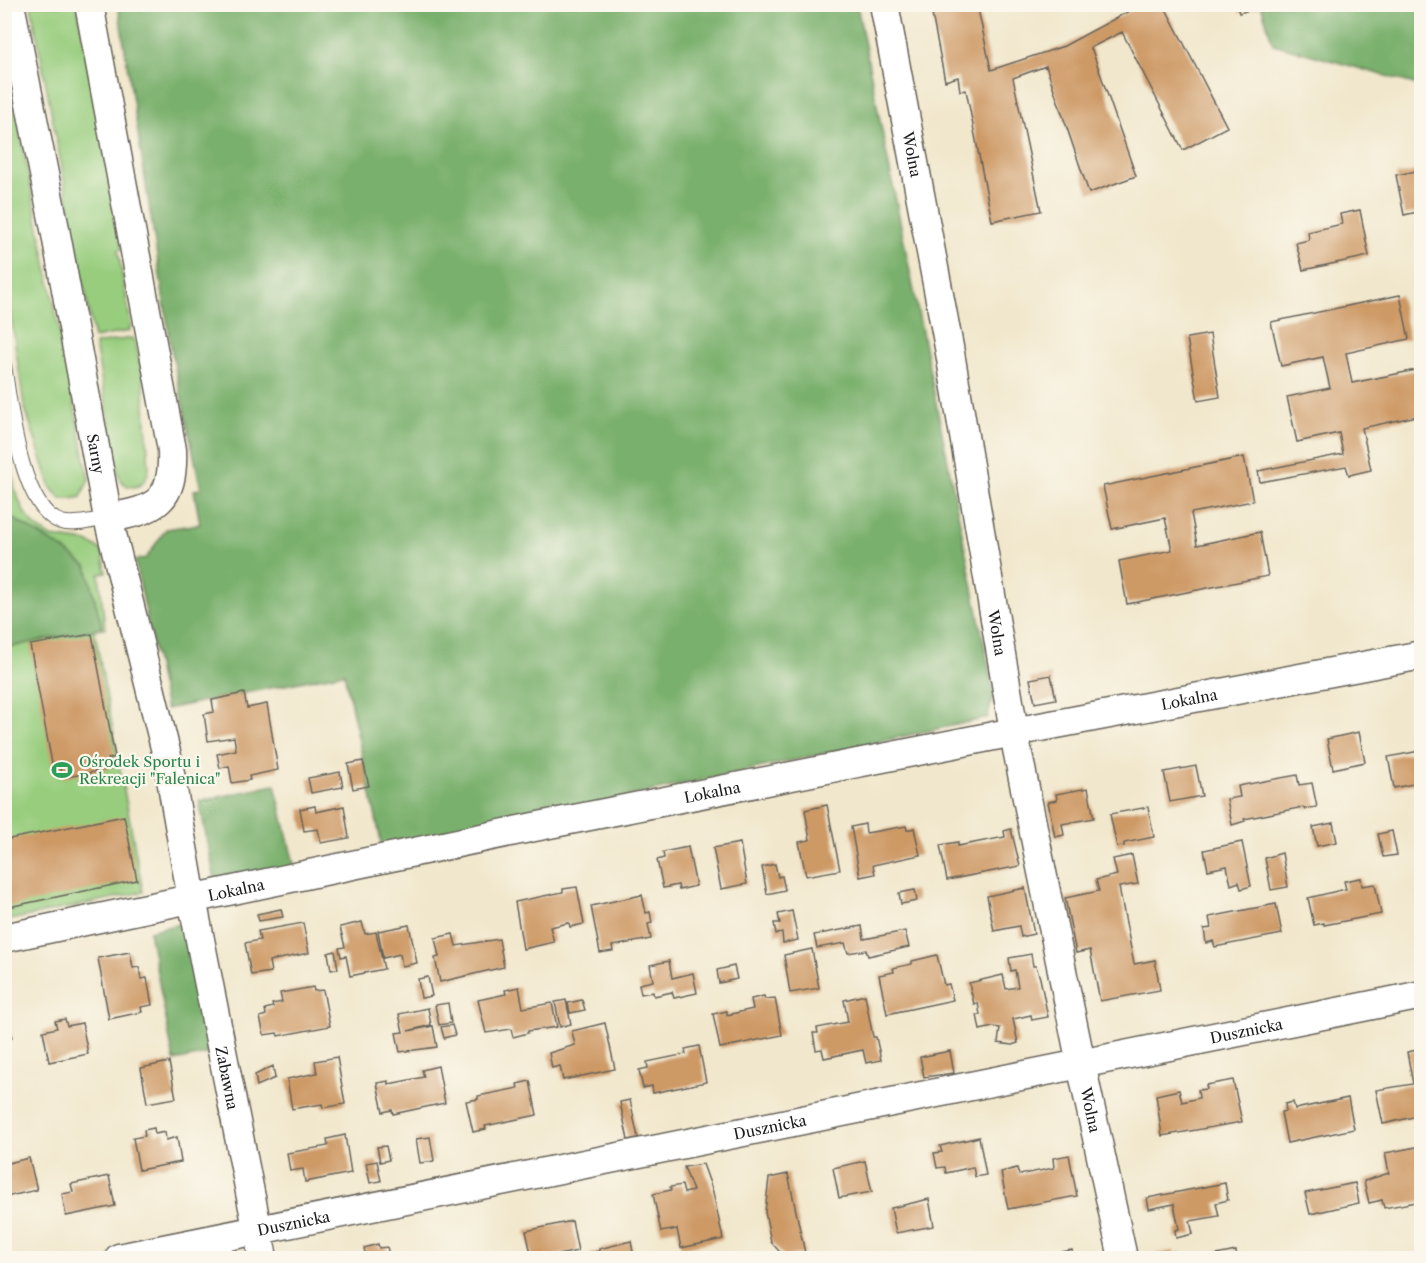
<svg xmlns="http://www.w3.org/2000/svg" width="1426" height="1263" font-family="'Libre Caslon Text',serif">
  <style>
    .green { fill: #98cd7e; stroke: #5a744d; stroke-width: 1.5 }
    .forest { fill: #7ab06d; stroke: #4b6644; stroke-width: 1.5 }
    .building { fill: #cd9965 }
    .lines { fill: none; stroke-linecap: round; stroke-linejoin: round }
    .service-casing { stroke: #67635a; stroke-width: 16 }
    .minor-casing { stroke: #67635a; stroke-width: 31 }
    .service { stroke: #fff; stroke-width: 14 }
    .minor { stroke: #fff; stroke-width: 28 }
    .labels { text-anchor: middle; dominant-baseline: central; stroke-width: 4.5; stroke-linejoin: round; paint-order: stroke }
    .street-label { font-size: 15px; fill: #1c1c1c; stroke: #fbf7ec }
    .leisure-label { font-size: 15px; fill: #27864d; stroke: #fbf7ec; text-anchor: start }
  </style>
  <rect width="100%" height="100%" fill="#fbf7ec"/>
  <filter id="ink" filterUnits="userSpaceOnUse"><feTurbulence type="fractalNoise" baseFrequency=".0167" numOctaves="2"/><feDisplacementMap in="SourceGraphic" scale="12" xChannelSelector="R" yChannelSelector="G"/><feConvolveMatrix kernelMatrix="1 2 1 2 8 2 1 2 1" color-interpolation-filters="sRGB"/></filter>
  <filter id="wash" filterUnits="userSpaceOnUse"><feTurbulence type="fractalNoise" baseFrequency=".008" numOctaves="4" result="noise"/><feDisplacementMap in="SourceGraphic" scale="24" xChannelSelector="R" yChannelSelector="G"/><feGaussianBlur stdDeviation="1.35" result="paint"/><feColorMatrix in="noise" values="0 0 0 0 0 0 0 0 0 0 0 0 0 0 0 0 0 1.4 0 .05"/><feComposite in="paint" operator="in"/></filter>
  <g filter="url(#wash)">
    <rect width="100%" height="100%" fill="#f1e7cc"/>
    <path class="green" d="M31,5h46l45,244 -4,1 13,75 -2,6 -35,7z
      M4,52l85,427 -8,18 -9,2h-11l-10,-11 -27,-83 -19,-130z
      M131,338l4,2 8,36 6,92c-1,3 -1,7 -3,10 -6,13 -23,11 -27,-2l-24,-132z
      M4,426l11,64 9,22 11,14 16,11 36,5 13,7 3,5 3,18 -7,2 6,54h-3l-15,-61 -22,-17 -58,-35 -3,-17z
      M94,629l49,263 -138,29v-273z"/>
    <path class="forest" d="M118,5h739l137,689 -7,24 -604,132 -39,-177 -178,36 -31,-149 11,-2 20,-29 34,-5 -6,-34 7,-1 -29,-136z
      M1261,5h160v81l-148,-42z
      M4,498l3,17 58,35 22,17 15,61 -97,20z
      M275,785l20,83 -79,16 -17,-83z
      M184,923l28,130 -38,8 -25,-130z"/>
    <g id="blocks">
      <path class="building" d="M930,4h47l14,66 73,-24 69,-37 -2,-5h43l-8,5 61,118 -44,23 -61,-118 -32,16 2,2 44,126 -47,17 -43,-127 -33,12 28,133 -49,10 -26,-131 -6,1 -2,-14 -13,4z
        M1236,4h29l1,1 -27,8z
        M1422,170v41l-18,4 -8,-40z
        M1360,210l9,46 -66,14 -7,-27 13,-3 -1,-8 34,-8 -2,-10z
        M1400,295l9,44 -63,14 6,30 64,-13 6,25v20l-60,13 9,42 -22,5 -3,-9 -86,16 -2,-11 85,-17 -4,-21 -42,9 -10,-45 43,-9 -7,-31 -42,9 -10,-44z
        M1210,334l10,63 -22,4 -11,-63z
        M1244,457l9,44 -62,12 6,32 63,-13 8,44 -141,28 -8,-43 53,-11 -7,-32 -53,11 -9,-43z
        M92,634l23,123 -7,2 2,10 -48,9 -2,-10 -7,1 -23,-124z
        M1051,675l5,24 -21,4 -5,-24z
        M244,693l3,15 20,-4 11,66 -29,6 1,4 -18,3 -3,-17 -9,2 -3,-14 19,-4 -2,-13 -26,4 -4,-27 10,-2 -2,-12z
        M1359,732l6,30 -32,7 -6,-30z
        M1420,751l2,31 -28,6 -6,-31z
        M363,761l6,25 -16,3 -5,-25z
        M1196,766l6,30 -32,6 -6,-30z
        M340,772l3,15 -32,6 -3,-15z
        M1297,775l2,10 13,-2 5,24 -13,2 -1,-2 -29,6 -30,6 1,2 -13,4 -5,-26 13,-2 -2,-11z
        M1088,788l6,30 -32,6 2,11 -9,2 -7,-35 9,-2 -1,-6z
        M827,805l13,65 -34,6 -7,-34 11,-2 -5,-30z
        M315,806l1,6 28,-6 5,32 -28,5 -3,-14 -14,2 -4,-22z
        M1148,807l6,30 -30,6v3l-7,1 -7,-33z
        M124,816l13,64 -133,28v-68z
        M1333,823l4,19 -20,4 -4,-19z
        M865,824l1,9 40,-7 1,4 7,-2 6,27 -47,10 2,9 -15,3 -9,-50z
        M1011,829l9,37 -73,14 -7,-35 18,-3v4l47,-9 -1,-6z
        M1392,831l5,24 -14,2 -5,-23z
        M1242,842l9,44 -10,3 -2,-7 -8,3 -4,-19 -19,4 -4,-20z
        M740,843l7,41 -26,5 -8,-41z
        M688,847l8,39 -17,4 -1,-5 -15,3 -6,-28 7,-2 -1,-6z
        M1282,853l6,34 -17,3 -6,-32z
        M1132,855l6,29 -19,3 15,77 21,-4 5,30 -60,11 -10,-51 -14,3 -11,-55 34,-7 -3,-11 21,-5 -4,-16z
        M775,864l3,13 4,-1 3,14 -18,4 -5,-27z
        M1361,878l1,8 13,-2 6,30 -57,11v-2l-10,2 -6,-27 38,-9 -2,-8z
        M577,887l7,37 -14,3 -1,-4 -19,4 4,15 -31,7 -8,-47 48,-10v-3z
        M1025,888l9,46 -13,3 -2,-11 -25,5 -7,-35z
        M915,890l2,11 -16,3 -2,-11z
        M642,895l4,18 4,-1 2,11 -4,1 3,15 -39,7 1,5 -13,2 -9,-47z
        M1276,904l6,30 -67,13 -2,-6 -7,2 -2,-14 7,-1 -2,-11z
        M281,909l2,8 -24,4 -2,-7z
        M792,911l6,29 -15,3 -1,-10 -6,1 -2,-11h6l-2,-9z
        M362,922l3,12 11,-2 8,37 -34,7 -4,-20 -5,1 -2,-9 6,-1 -5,-20z
        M303,923l6,30 -40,8 2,11 -20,3 -6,-32 15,-3 -2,-9z
        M409,925l8,38 -15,3 -2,-12 -17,4 -5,-27z
        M862,926l2,13 41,-8 4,16 -41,9 -2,-6 -18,3 -3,-10 -28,5 -3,-13z
        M453,934l3,12 43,-7 5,28 -64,15 -5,-24 4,-1 -4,-19z
        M812,949l7,39 -29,5 -6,-38z
        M335,951l3,18 -7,1 -3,-17z
        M130,952l3,16 6,-1 2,12 6,-1 5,27 -11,2 1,5 -33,7 -11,-61z
        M1031,954l2,12h3l4,12 8,39 -16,3 -1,-5 -18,4 5,24 -6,2 -14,-2 2,-15 -7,-1 -13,3 -3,-15h3l-2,-12 -4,1 -5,-21 34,-8 3,14 12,-2 -3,-17 -4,1 -2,-13z
        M937,955l7,30 5,-1 4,16 -66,14 -8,-39 15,-3 -1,-4 19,-4v-3z
        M669,961l3,17 21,-5 4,20 -23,5 -2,-6 -18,4 -1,-4 -12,2 -2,-10 14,-3 -3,-16z
        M734,966l3,13 -18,4 -2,-13z
        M428,977l4,19 -11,2 -3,-19z
        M313,987l1,4 9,-1 7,36 -52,10 -1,-3 -13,2 -4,-18 6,-2 -1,-6 8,-2 -1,-3 10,-2 -2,-9z
        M519,987l4,21 29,-5 5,24 -29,4v2l-15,4 -2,-8 -25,4 -8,-33 28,-6 -1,-4z
        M865,995l8,42h3l5,23 -15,3 -3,-13 -39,8 -2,-9 -6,1 -3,-17h5l-1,-5 31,-6 -4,-22z
        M764,996l1,3 10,-1 7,37 -62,13 -7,-34 14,-3v4l26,-6 -2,-10z
        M566,1000l5,24 -11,3 -5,-25z
        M582,1000l3,10 -15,3 -2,-10z
        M448,1003l3,20 -12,2 -4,-20z
        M4,1007l8,31 -8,2z
        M428,1008l3,17 -23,6 25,-5 4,21 -37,5 -4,-19 7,-1 -4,-18z
        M65,1019l2,7 15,-3 6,31 -39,8 -6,-31 14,-3 -2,-7z
        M605,1023l10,46 -52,11 -3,-14 -8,2 -3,-15 26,-8 -3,-14z
        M452,1025l3,10 -11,3 -3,-11z
        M699,1046l7,36 -53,11 -1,-7 -9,2 -4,-18 9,-2 -1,-6 39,-8 -1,-5z
        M1422,1049v66l-39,9 -7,-34 37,-6 -6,-32z
        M950,1051l4,22 -30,4 -4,-20z
        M337,1057l8,47 -22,4 -1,-4 -30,5 -5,-30 30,-6 -2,-12z
        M169,1062l7,36 -29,5 -6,-35z
        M273,1066l2,12 -18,8 -2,-11z
        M438,1066l7,37 -52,11 -1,-4 -9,2 -6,-29 12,-2v3l35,-7 -2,-7z
        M1233,1080l9,42 -80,14 -6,-41 23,-5 3,12 17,-4 -1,-8 9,-1 -1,-4z
        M530,1081l7,34 -52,11 1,3 -13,3 -7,-31 12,-2v-3l40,-8 -1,-4z
        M1348,1098l6,31 -67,14 -6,-31 5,-1 -1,-7 8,-2 2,7z
        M630,1100l8,38 -10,2 -8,-38z
        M154,1128l1,6 10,-2 1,8 11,-3 4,25 -42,8 -6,-32 12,-2 -1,-6z
        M345,1135l6,38 -46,9 -2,-13 -13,2 -3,-18 41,-7 -1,-7z
        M430,1137l4,24 -14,2 -4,-24z
        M979,1137l7,38 -11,2 -2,-10 -27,6 -1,-6 -8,1 -3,-15 8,-1 -2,-6z
        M386,1146l3,14 -9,2 -3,-15z
        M1422,1146v55l-38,7 -2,-8 -13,3 -5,-22 25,-8 -4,-20z
        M1069,1155l8,41 -69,13 -7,-37 16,-4 2,7 35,-7 -1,-10z
        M29,1158l8,32 -32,7 -1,-33z
        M377,1161l4,20 -11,2 -4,-20z
        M865,1161l7,31 -33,6 -6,-30z
        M703,1164l10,28 10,47 -42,9 -4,-19 -16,3 -8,-38 18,-4 -1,-3 12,-2 2,8 9,-2 -9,-24z
        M788,1174l17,79 -20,5 -14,-16 -6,-30 4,-34z
        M109,1176l6,30 -49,10 -4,-22 11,-2 -2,-8z
        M1225,1183l3,17 -12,3 3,13 -29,5 3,13 -17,4 -1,-8 4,-1 -5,-25 -25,5 -2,-11z
        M1355,1183l4,20 -49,11 -5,-21z
        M929,1199l5,27 -38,7 -5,-25z
        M572,1221l6,30 -35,7h-11l-6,-27z
        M631,1241l3,17h-43l-2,-5 10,-2v-2z
        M378,1244l1,4 8,-1 3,11h-24l-2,-10z
        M1072,1250l1,8h-37v-1z
        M1174,1251l2,7h-25l-1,-3z
        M1236,1251l1,7h-26v-2z
        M413,1253l1,5h-21z"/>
    </g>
  </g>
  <g filter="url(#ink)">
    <use href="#blocks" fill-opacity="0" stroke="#67635a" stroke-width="1.5"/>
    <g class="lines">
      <g class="service-casing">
        <path id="service" d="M4,365c6,37 16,144 57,157 14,4 33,-2 47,-4"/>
      </g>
      <g class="minor-casing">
        <g id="minor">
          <path id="s1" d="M10,4l45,225 53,289 59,238 25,143 71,359"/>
          <path d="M89,4l83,446c2,52 -16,60 -64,68"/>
          <path id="s2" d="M884,4l65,343 68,402 64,315 42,194"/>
          <path id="s3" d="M4,938l530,-111 480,-95 408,-77"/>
          <path id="s4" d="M119,1258l1303,-263"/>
        </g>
      </g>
      <use href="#service" class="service"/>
      <use href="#minor" class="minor"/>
    </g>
  </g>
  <defs>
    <g id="stadium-bare" transform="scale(1.62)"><path d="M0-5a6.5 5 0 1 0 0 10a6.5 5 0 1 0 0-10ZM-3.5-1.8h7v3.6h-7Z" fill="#2e9e5b" stroke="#fbf7ec" stroke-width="2.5" paint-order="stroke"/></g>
  </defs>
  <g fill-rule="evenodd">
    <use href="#stadium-bare" x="62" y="770"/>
  </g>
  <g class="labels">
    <g class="street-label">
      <text stroke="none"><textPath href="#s2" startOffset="153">Wolna</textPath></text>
      <text stroke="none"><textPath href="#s1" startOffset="458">Sarny</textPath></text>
      <text stroke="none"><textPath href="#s2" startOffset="639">Wolna</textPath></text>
      <text stroke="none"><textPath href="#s3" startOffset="1209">Lokalna</textPath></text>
      <text stroke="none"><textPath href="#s3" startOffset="723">Lokalna</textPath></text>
      <text stroke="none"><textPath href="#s3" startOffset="237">Lokalna</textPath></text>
      <text stroke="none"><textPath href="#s4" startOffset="1150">Dusznicka</textPath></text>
      <text stroke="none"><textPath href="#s1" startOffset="1096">Zabawna</textPath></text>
      <text stroke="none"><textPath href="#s2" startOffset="1125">Wolna</textPath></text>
      <text stroke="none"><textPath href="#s4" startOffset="664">Dusznicka</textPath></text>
      <text stroke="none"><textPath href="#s4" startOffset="178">Dusznicka</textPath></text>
    </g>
    <g class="leisure-label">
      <text x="79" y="761">Ośrodek Sportu i<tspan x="79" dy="17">Rekreacji "Falenica"</tspan></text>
    </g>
  </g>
  <rect width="1426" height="1263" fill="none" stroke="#fbf7ec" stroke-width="24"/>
</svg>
